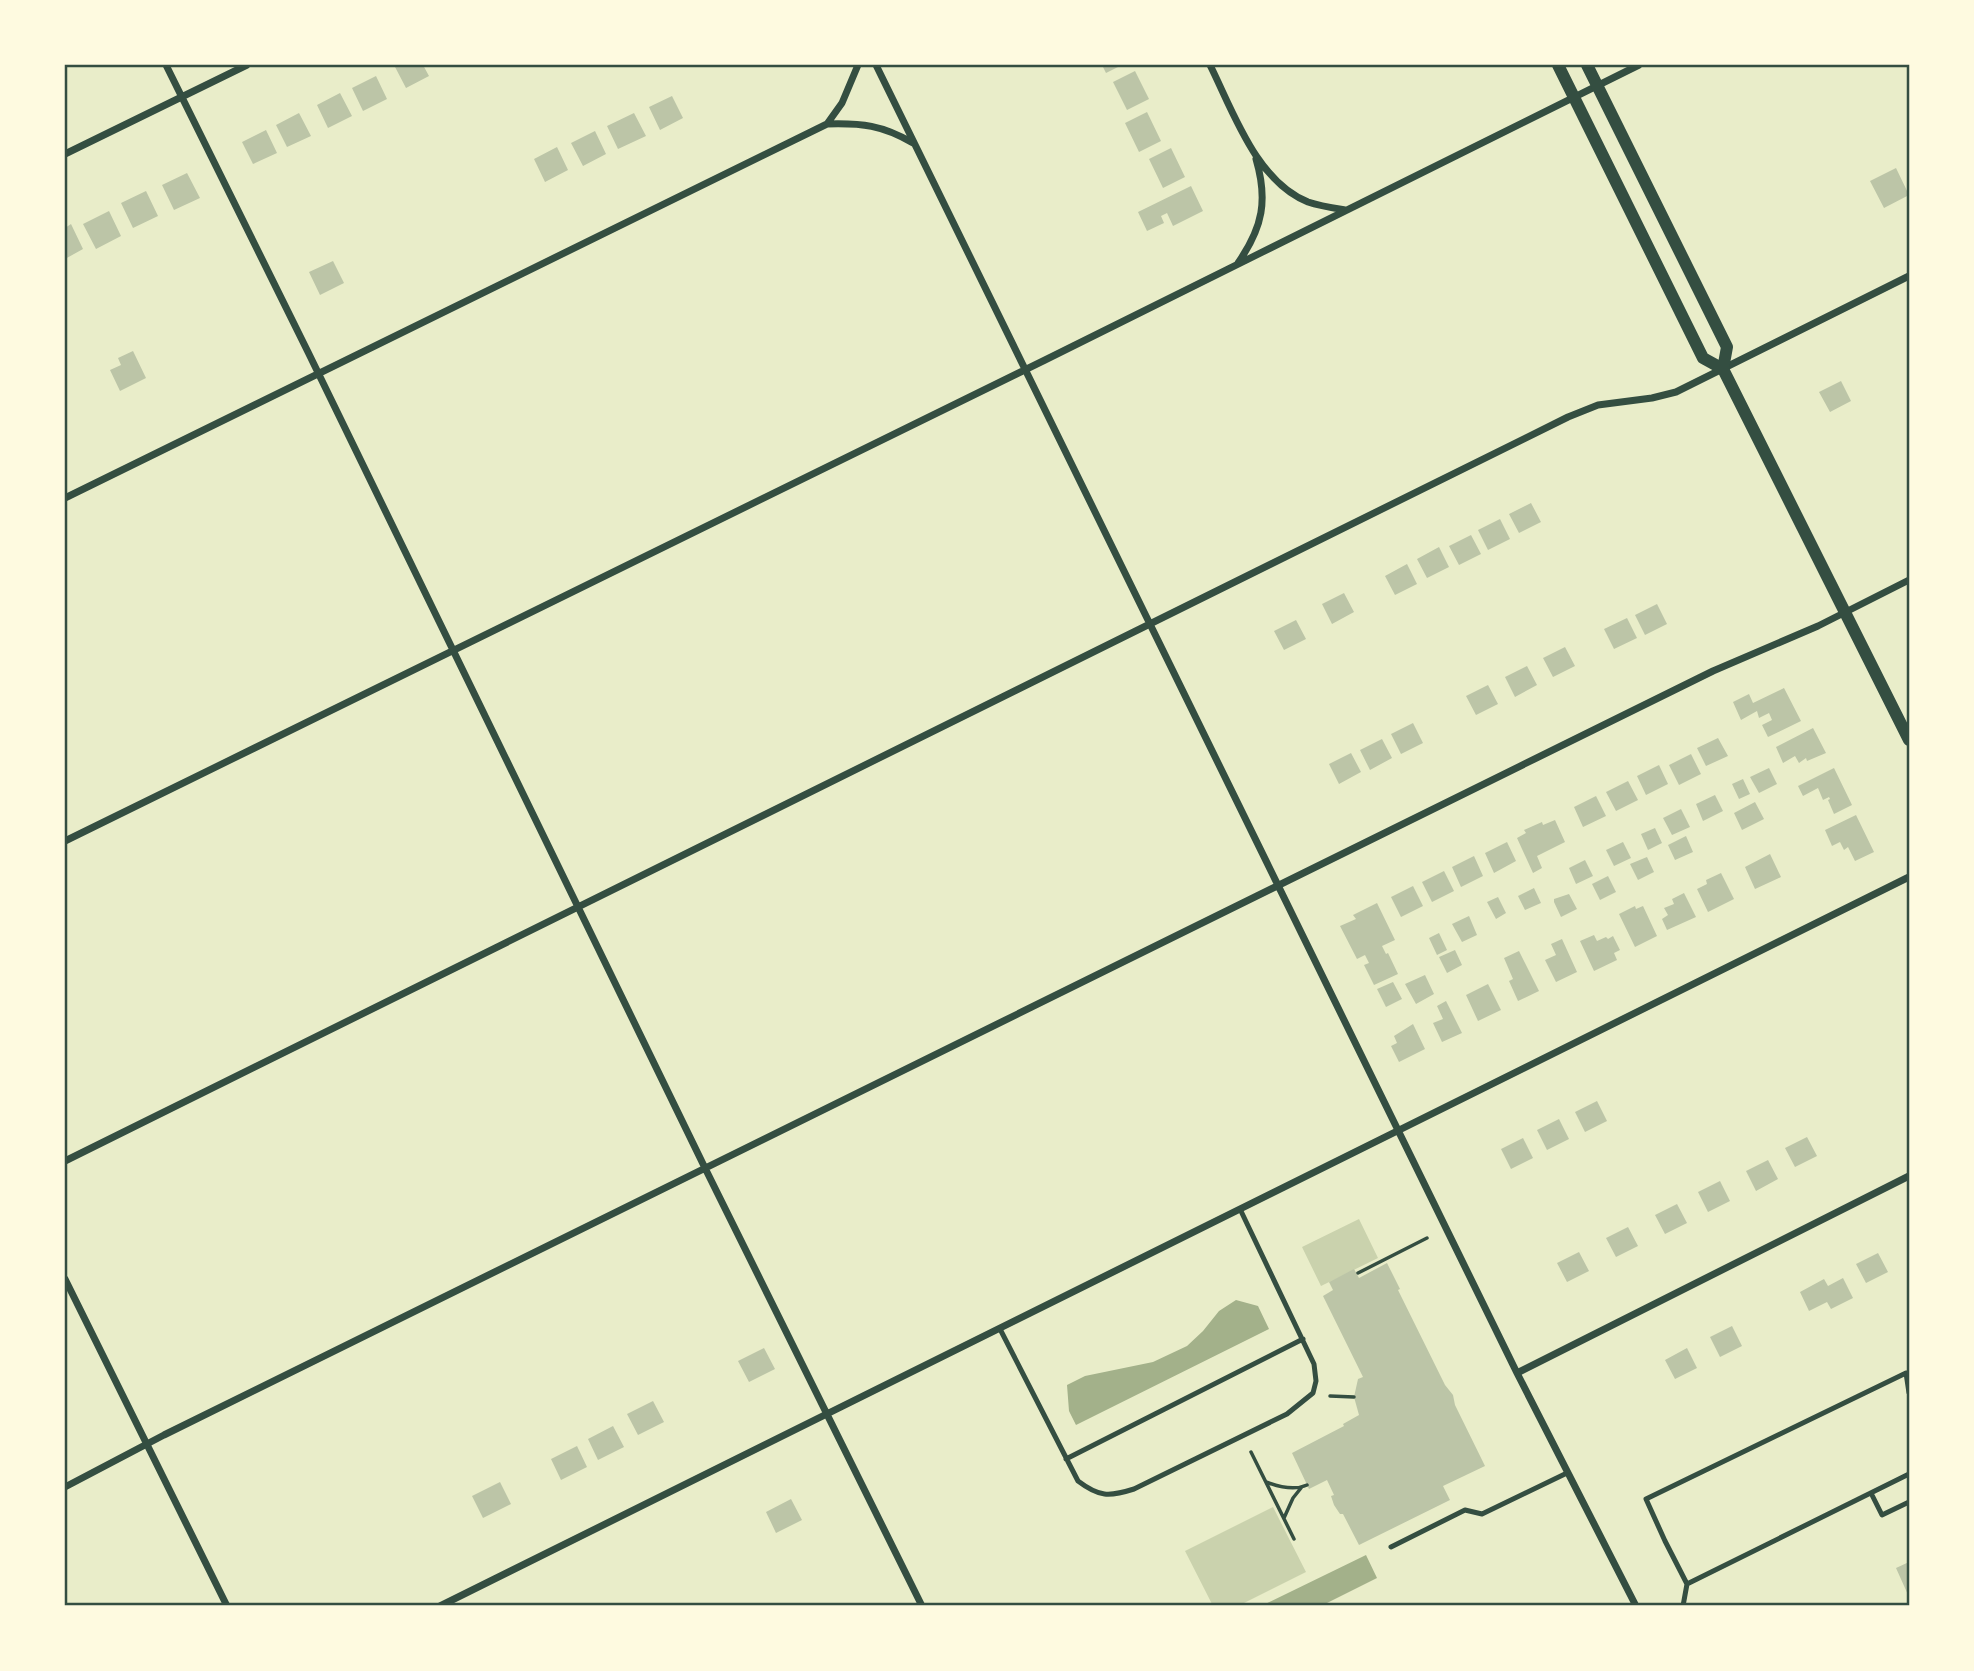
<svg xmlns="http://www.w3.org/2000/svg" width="1974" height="1671" font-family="'Varela Round',sans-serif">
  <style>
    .green { fill: #cad2ad }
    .water { fill: #a3b18a }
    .building { fill: #bcc5a7 }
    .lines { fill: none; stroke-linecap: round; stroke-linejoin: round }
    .path { stroke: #344e41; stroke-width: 3.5 }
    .service { stroke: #344e41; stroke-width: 5 }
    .minor { stroke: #344e41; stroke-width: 7 }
    .tertiary { stroke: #344e41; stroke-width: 12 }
    .neatline { fill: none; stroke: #344e41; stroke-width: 2.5 }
  </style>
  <rect width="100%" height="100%" fill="#e9edc9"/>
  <path class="green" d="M1359,1219l19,39 -57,28 -19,-39z
    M1273,1507l33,65 -68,34h-25l-28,-55z"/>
  <path class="water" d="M1236,1300l22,6 11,23 -193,96 -7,-14 -2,-26 18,-9 68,-14 34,-16 16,-15 16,-20z
    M1366,1555l11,23 -56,28h-60z"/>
  <path class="building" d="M394,65h29l6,11 -23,12z
    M1102,65h20l-16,8z
    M1135,71l14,28 -22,11 -14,-28z
    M376,76l11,23 -24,12 -11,-23z
    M340,93l12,23 -24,12 -11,-23z
    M672,96l11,22 -23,12 -11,-23z
    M1147,112l14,29 -22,11 -14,-29z
    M299,113l12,23 -24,11 -11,-22z
    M634,113l12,23 -28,13 -11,-23z
    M266,130l11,23 -24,11 -11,-22z
    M595,131l11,23 -23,12 -12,-23z
    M557,147l11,23 -23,12 -11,-23z
    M1171,148l14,29 -22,11 -14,-29z
    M1896,168l13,27 -25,13 -14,-27z
    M187,173l13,25 -26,12 -12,-25z
    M1191,186l12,25 -30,15 -6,-13 -6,3 3,7 -17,8 -9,-19z
    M146,191l12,25 -25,12 -12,-25z
    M109,211l12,25 -25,13 -13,-25z
    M71,224l12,25 -18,10v-31z
    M333,261l11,22 -24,12 -11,-23z
    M133,351l13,27 -26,13 -10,-21 11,-5 -3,-7z
    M1841,381l10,20 -21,11 -11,-20z
    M1531,503l10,19 -22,11 -10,-19z
    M1500,519l10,20 -22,11 -10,-20z
    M1471,535l10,19 -22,11 -10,-19z
    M1439,547l10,20 -22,11 -10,-19z
    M1407,564l10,20 -22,11 -10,-19z
    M1344,593l10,19 -22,12 -10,-20z
    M1657,604l10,20 -22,11 -10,-20z
    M1627,618l10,20 -23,11 -10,-20z
    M1296,620l10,19 -22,11 -10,-19z
    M1565,647l10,19 -22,11 -10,-19z
    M1527,666l10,19 -22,12 -10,-20z
    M1488,685l10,19 -22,11 -10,-19z
    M1784,688l17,33 -33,16 -6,-12 10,-5 -3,-7 -10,5 -2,-7 -16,9 -8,-18 16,-8 4,9z
    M1413,723l10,20 -22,11 -10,-20z
    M1813,728l13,25 -19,8 -1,-3 -7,5 -4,-7 -12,7 -7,-16z
    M1718,738l10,18 -22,10 -9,-18z
    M1382,739l10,19 -22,12 -10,-20z
    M1351,753l10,19 -22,12 -10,-20z
    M1691,754l10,20 -22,11 -10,-20z
    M1659,765l9,19 -22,11 -9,-19z
    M1769,768l8,16 -18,9 -9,-16z
    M1834,768l18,37 -18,9 -6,-14 2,-1 -1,-2 -6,3 -5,-12 -15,8 -5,-10z
    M1743,779l7,15 -11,5 -7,-15z
    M1628,781l10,19 -22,11 -10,-19z
    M1715,795l8,16 -20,10 -7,-17z
    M1596,796l10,20 -23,11 -9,-20z
    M1755,802l9,17 -22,11 -8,-17z
    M1681,809l9,18 -18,8 -9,-17z
    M1856,815l18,37 -19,9 -7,-14 -4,3 -4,-8 -8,4 -7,-16z
    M1555,820l10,22 -28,14 5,12 -9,5 -16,-35 9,-5 -2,-3 18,-8 1,3z
    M1655,828l7,15 -14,7 -7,-16z
    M1686,836l7,16 -18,8 -7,-15z
    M1507,842l9,19 -22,12 -9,-20z
    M1623,842l8,16 -17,8 -8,-16z
    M1770,854l11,23 -26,12 -10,-22z
    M1474,856l9,20 -22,11 -9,-20z
    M1647,857l7,15 -16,8 -8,-16z
    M1585,860l8,16 -17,8 -7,-16z
    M1444,871l10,20 -22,11 -10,-20z
    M1721,873l13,26 -26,13 -11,-23 10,-5 -1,-4z
    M1608,876l8,16 -16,8 -8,-16z
    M1413,886l10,20 -22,11 -10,-20z
    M1534,888l7,15 -16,7 -7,-14z
    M1684,893l12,24 -29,13 -5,-11 6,-4 -4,-7 10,-4 -2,-5z
    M1569,894l8,15 -16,8 -7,-15v-3z
    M1498,897l8,16 -10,6 -9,-17z
    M1377,903l18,37 -13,6 4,8 2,-1 10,21 -24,11 -10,-20 5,-2 -4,-8 -8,4 -17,-33 16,-7 -3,-4z
    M1635,906l1,3 7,-3 14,30 -22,11 -16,-33z
    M1469,916l8,19 -15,7 -10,-18z
    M1439,933l8,17 -10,5 -8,-17z
    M1594,935l3,6 9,-4 2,2 5,-3 7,14 -6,3 3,7 -23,11 -14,-30z
    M1562,939l15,33 -21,10 -11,-22 11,-5 -5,-11z
    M1455,950l7,15 -15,8 -8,-16z
    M1519,951l20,40 -21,10 -9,-20 4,-2 -9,-21z
    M1425,975l9,19 -18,10 -11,-20z
    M1393,982l9,17 -16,8 -9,-18z
    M1488,984l13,26 -23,11 -12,-26z
    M1446,1001l16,32 -20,9 -9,-19 10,-4 -6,-13z
    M1413,1024l12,25 -26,13 -8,-16 6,-3 -3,-7z
    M1597,1101l10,20 -22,11 -10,-20z
    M1559,1119l10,20 -22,11 -10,-20z
    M1807,1137l10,19 -22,11 -10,-19z
    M1523,1138l10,20 -22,11 -10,-20z
    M1768,1160l10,19 -22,12 -10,-20z
    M1720,1181l10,20 -22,11 -10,-20z
    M1677,1204l10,19 -22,11 -10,-19z
    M1628,1227l10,19 -22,11 -10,-19z
    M1579,1252l10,19 -22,11 -10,-19z
    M1878,1253l10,19 -22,11 -10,-19z
    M1387,1263l13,26 -2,1 47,95 8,10 2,10 30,61 -42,20 7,14 -91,45 -16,-31h-3l-6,-9 -3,-9 3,-1 -7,-15 -18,9 -17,-36 52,-27 -1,-2 16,-9 -5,-18 4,-18 5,-2 -40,-81 10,-6 -4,-8 25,-13 5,9z
    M1843,1278l10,20 -22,11 -4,-7 -18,9 -9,-19 24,-13 4,7z
    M1732,1326l10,20 -22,11 -10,-20z
    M764,1348l11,21 -26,13 -11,-21z
    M1687,1348l10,20 -22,11 -10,-19z
    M653,1401l11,21 -26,13 -11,-21z
    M613,1426l11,21 -26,13 -10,-21z
    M577,1446l10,21 -26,13 -10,-21z
    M500,1482l11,22 -28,14 -11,-22z
    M791,1499l11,21 -26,13 -10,-21z
    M1909,1562v35l-13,-29z"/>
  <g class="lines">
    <path class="path" d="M1358,1273l69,-35
      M1330,1396l24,1
      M1251,1452l43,87
      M1266,1482c13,5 28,9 41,3
      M1284,1518l9,-20 8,-10"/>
    <path class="service" d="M1000,1329l78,152c21,16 31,16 56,8l153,-75 26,-21 3,-12 -2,-17 -74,-155
      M1906,1373l3,20
      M1066,1459l237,-120
      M1871,1493l11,22 27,-13
      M1391,1547l74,-37 17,4 85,-41
      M1687,1584l-22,-43 -19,-42 260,-126h3
      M1683,1606l4,-22 222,-110"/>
    <path class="minor" d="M166,65l142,287 397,816 217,438
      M876,65l641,1308 119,233
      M1210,65c23,46 46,116 98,137 12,4 25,6 37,8
      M827,124c35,-1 55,1 86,19
      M65,154l182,-89
      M1238,263c25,-36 30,-63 18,-104
      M65,498l762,-374 15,-21 16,-38
      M65,841l980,-481 594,-295
      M65,1161l1503,-744 30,-12 54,-7 24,-6 233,-116
      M65,1279l162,327
      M1517,1373l392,-197
      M65,1487l99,-52 1549,-764 105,-45 91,-46
      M440,1606l1469,-729"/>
    <path class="tertiary" d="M1558,65l145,293 20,11 186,371
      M1587,65l140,282 -4,22"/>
  </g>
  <rect width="1974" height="1671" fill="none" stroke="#fefae0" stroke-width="133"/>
  <rect x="66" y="66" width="1842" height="1538" class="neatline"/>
</svg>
